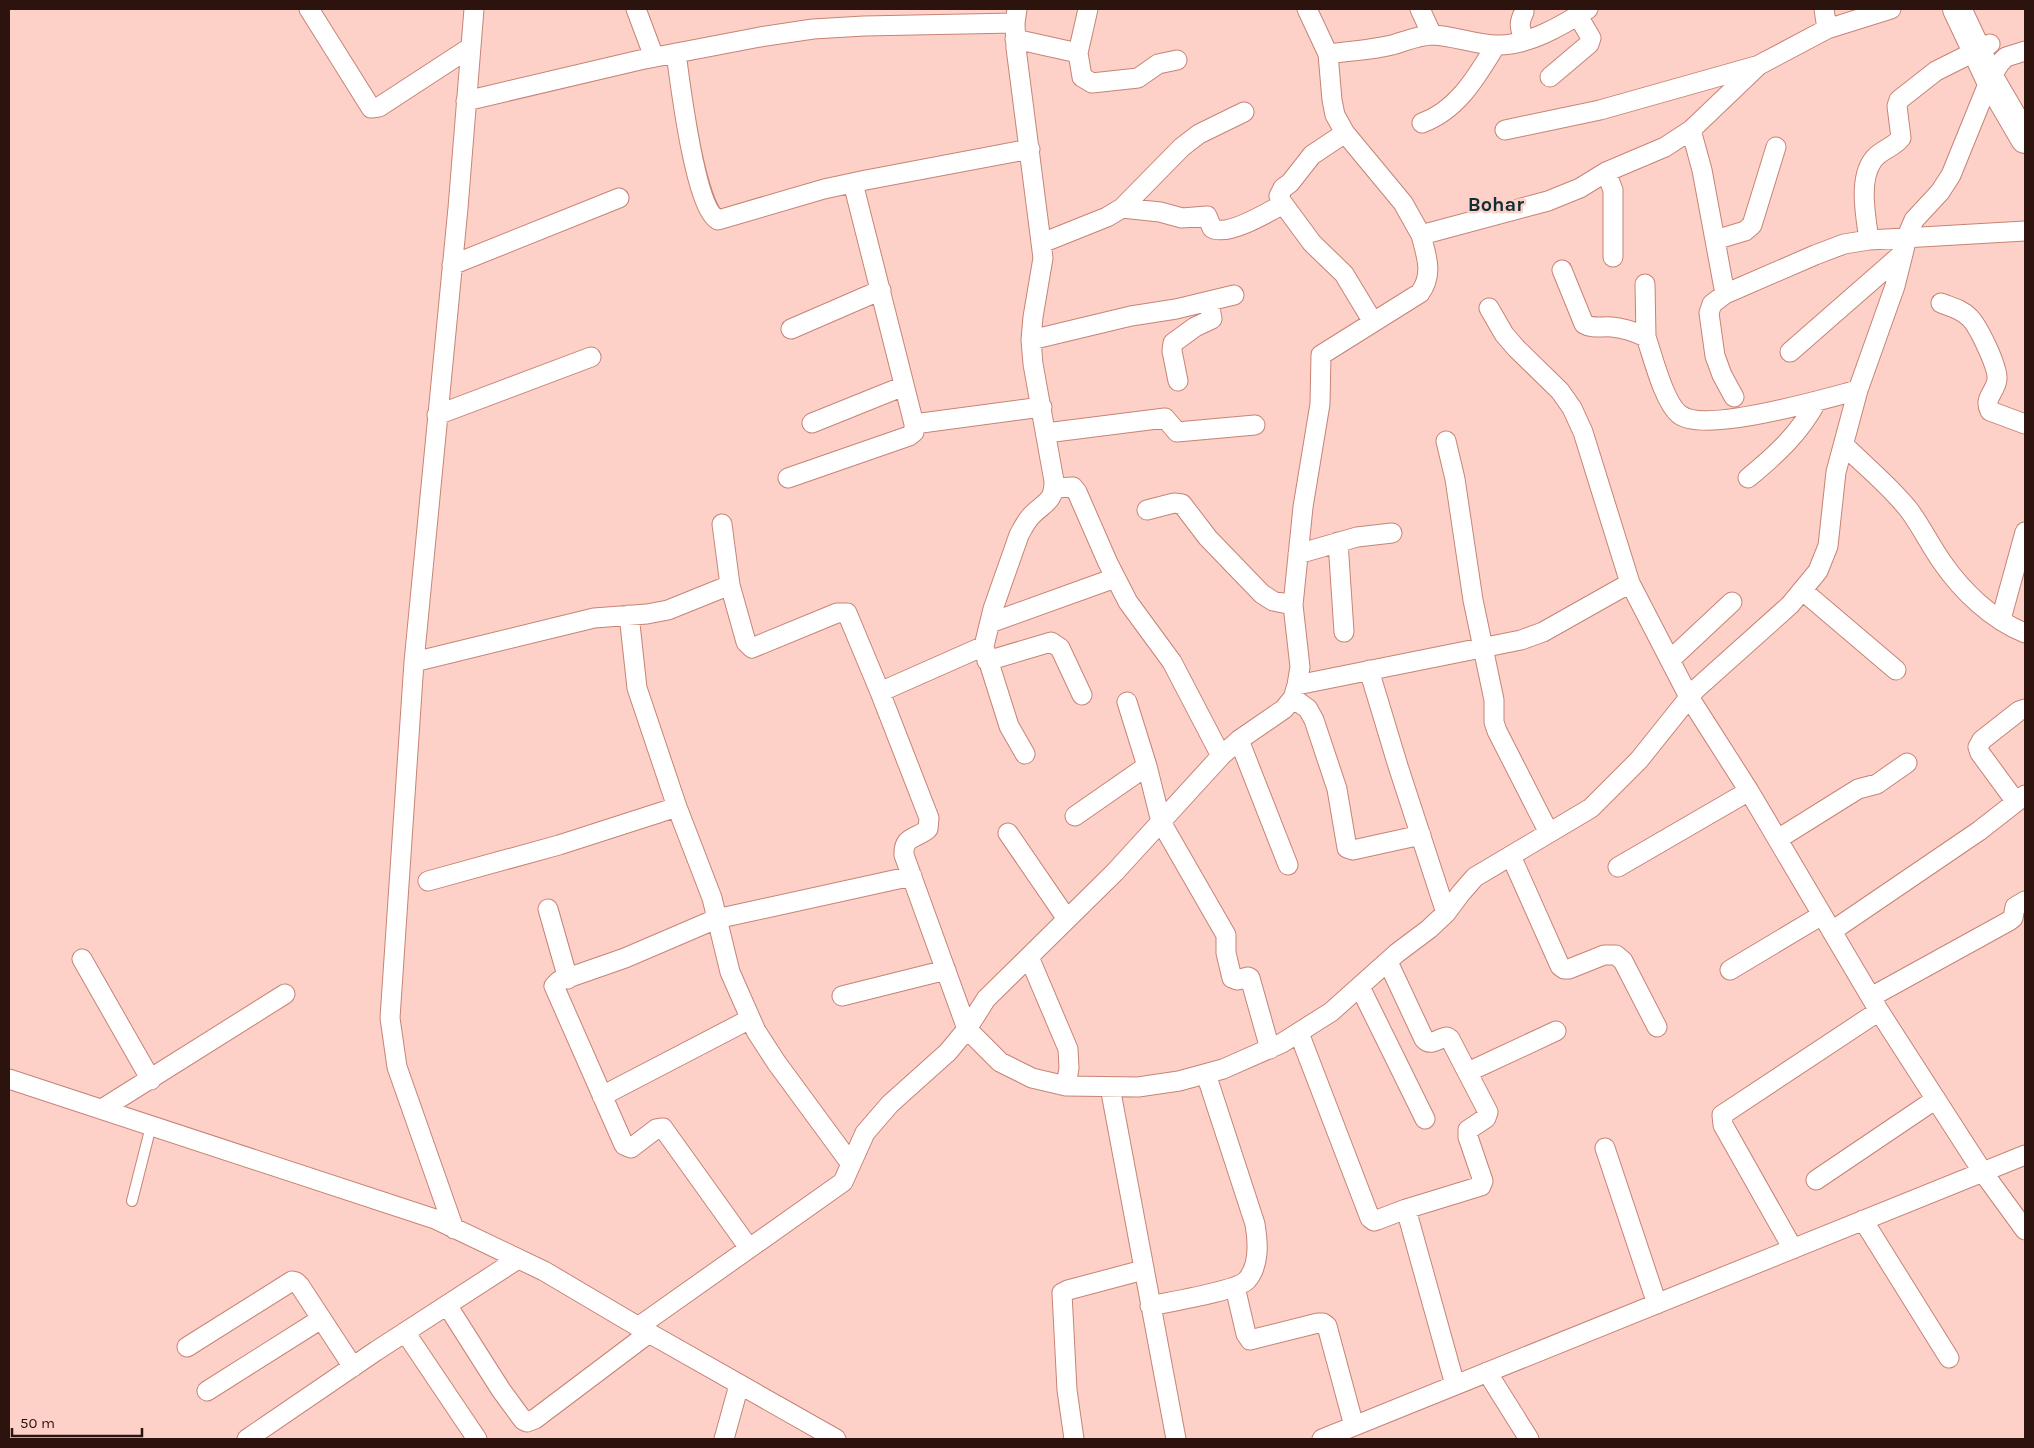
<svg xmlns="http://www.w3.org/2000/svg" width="2034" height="1448" font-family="Karla,sans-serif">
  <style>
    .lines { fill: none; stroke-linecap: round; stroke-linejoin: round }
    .lane-casing { stroke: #c78376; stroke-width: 12 }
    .street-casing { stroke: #c78376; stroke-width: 21 }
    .primary-casing { stroke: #c78376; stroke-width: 30 }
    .lane { stroke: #fff; stroke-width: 10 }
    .street { stroke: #fff; stroke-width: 19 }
    .primary { stroke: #fff; stroke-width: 28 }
    .labels { text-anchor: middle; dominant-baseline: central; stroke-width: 5; stroke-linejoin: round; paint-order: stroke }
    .quarter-label { font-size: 20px; font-weight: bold; fill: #0d2f35; stroke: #fdd1c8 }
  </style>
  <rect width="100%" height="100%" fill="#fdd1c8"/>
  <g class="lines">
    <g class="lane-casing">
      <path id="lane" d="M132,1201l19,-75"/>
    </g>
    <g class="street-casing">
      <path id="street" d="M309,9l62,99 8,-1 92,-60
        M636,9l18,48
        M1017,9l-2,14 1,25 27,210 -10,59 -2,23 2,24 21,117c0,21 -9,21 -22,34 -6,6 -9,13 -13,20l-26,74 -9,37 -104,46 49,126 -1,11c-12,10 -25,7 -24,26l63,174 33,33 32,16 34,8 72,1 41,-6 44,-12 59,-26 49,-31 66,-59 32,-24 17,-16 15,-20 14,-16 116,-69 48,-48 56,-70 95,-85 28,-34 10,-25 8,-74 22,-82 37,-104 13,-52 6,-14 26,-28 11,-17 39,-96 10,-16 6,-6 19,-6
        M1307,9l21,45 4,46 3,15 10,18 58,70 18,32
        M1420,9l12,26
        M1524,9v3c-6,13 -4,15 0,28
        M1824,9l3,20
        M1015,39l63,14 4,24 10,6 46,-5 20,-14 19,-4
        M676,53c4,29 19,155 42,167l106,-31 42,-9 164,-31
        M1078,53l10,-44
        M1328,54c21,-3 44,-4 64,-9 14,-4 27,-10 41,-10 22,1 43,10 64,10 31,1 66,-20 91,-36
        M1550,77l39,-33 2,-6 -13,-22
        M466,101l174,-41 120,-23 53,-8 51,-3 151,-3
        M1422,123c36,-13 55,-47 74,-78
        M1505,130l95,-20 156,-44
        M1691,130l11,40 23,124 90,-39 29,-11 25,-4 156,-9
        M1345,133l-33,22 -22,28 -7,5 -4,8 2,5 31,42 32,31 29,48
        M1606,172l7,18v67
        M853,183l61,241 128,-17
        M1122,208l38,4 22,6 25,-2 5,12c15,9 57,-16 71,-24
        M1715,240l30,-9 7,-6 24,-78
        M1869,240c-3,-22 -11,-60 4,-80 7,-10 20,-12 28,-22l-4,-32 2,-6 37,-29 54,-27
        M1042,243l65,-26 15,-9 60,-61 17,-13 45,-22
        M452,265l167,-67
        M1562,270l22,54c8,5 19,2 28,3 12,1 23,5 34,10 7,20 18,65 33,77 24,21 148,-16 179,-24
        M1645,284l1,53
        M1725,294l-13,10 -3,9 6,43 7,19 12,22
        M1941,303c10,4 20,6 28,14 9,8 29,50 28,62 -1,13 -14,19 -7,32l35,13
        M1489,308l15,26 12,14 44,43 12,17 11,24 47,151 59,114 60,94 130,220 103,160 43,59
        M791,329l90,-39
        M1031,340l100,-24 45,-7 58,-14
        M1790,352l112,-98
        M1178,381l-6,-30 1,-8 22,-16 17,-8 -3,-17
        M437,415l154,-58
        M812,423l92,-37
        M1046,433l119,-15 12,14 78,-7
        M1446,441l9,38 18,121 21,100v22l3,9 52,102
        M1844,445c21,21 46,41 65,65 12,16 21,35 33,52 20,29 50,58 83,71
        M788,478l121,-42 5,-4v-8
        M1748,478c29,-24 51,-44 69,-77
        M1054,488l19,-1 4,5 31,71 20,39 44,60 49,94
        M1147,510l27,-7 8,1 26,34 54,56 11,7 20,4
        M722,524l8,61
        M1338,542l6,90
        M1298,554l59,-17 35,-4
        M1803,591l93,79
        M629,615l8,73 40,119 35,91 18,74 26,59 20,31 75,102
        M2001,619l24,-87
        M990,623l125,-45
        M985,650l24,76 16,28
        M1670,660l62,-58
        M987,661l64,-19 9,6 22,47
        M414,662l180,-44 53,-4 21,-4 62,-25 16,57 6,6 85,-35h10l33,79
        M1369,670l29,96 48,147
        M1297,685l224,-45 22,-8 87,-49
        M1293,698l15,11 6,11 23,69 10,59 6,2 68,-15
        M1127,702l20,64 14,56 65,113v18l6,25 5,2 11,-3 2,1 20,71
        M1239,740l49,125
        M2016,802l-36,-49 -2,-6 4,-7 37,-29 6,-2
        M1075,816l72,-50
        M1008,833l59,86
        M1778,839l80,-50 19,-5 30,-21
        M1511,856l49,110 4,3h5l35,-14h12l7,6 34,66
        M1618,867l131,-76
        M428,881l131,-36 118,-38
        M548,909l20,70
        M1832,931l147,-100 46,-36
        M1029,957l39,92 1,19 -3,18
        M82,959l69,121
        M1388,962l36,77c7,8 14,-1 23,-2l3,2 38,73 -2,6 -18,12v7l15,44 -2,5 -75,23
        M1730,970l92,-55
        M1360,987l65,132
        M842,996l104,-26
        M1871,997l138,-76 4,-3 2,-11 10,-6
        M1299,1033l71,185 4,3 3,-1 29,-11 49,176
        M1468,1072l88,-41
        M9,1079l426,140 109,52 105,62 187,106
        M1110,1087l66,352
        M602,1096l148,-77
        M102,1109l183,-115
        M1605,1148l52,156
        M1816,1180l120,-81
        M1863,1220l86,138
        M454,1229l-57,-162 -7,-49 24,-356 44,-454 16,-199
        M749,1248l-86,-120 -7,1 -25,19 -7,-3 -70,-159 5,-5 66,-23 91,-39 196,-43
        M1793,1249l-70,-124 -1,-10 157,-104
        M1235,1287l11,47 4,6 68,-17h5l4,3 27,100
        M447,1305l54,85 22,30 4,2 8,-3 114,-86
        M1150,1306c18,-4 87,-15 97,-26 13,-15 11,-38 8,-56l-49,-150
        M638,1327l205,-145 22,-49 25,-29 58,-52 19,-23 19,-30 129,-127 106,-116 18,-16 45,-31 9,-11 4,-13 3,-18 -7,-62 10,-98 17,-103 1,-49 99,-62c14,-19 6,-38 1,-58l127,-34 32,-13 26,-16 59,-25 26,-17 68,-65 68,-36 64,-20
        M405,1332l72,107
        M187,1347l105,-66 4,1 4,4 53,81
        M1487,1372l42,67
        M207,1391l114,-72
        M247,1439l129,-88 142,-92
        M724,1439l15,-54
        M1074,1439l-7,-49 -5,-97 6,-3 75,-20
        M1322,1439l703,-284"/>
    </g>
    <g class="primary-casing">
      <path id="primary" d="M1957,9l33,70 35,60"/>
    </g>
    <use href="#lane" class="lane"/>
    <use href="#street" class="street"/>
    <use href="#primary" class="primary"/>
  </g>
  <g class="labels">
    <g class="quarter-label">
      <text x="1496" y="204">Bohar</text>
    </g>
  </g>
  <rect width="2034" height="1448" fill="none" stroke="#2d130e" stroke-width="20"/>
  <path d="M12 1428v8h130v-8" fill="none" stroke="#2d130e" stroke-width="2.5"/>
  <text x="20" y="1428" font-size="15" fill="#2d130e" stroke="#fdd1c8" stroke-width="4" paint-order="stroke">50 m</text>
</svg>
